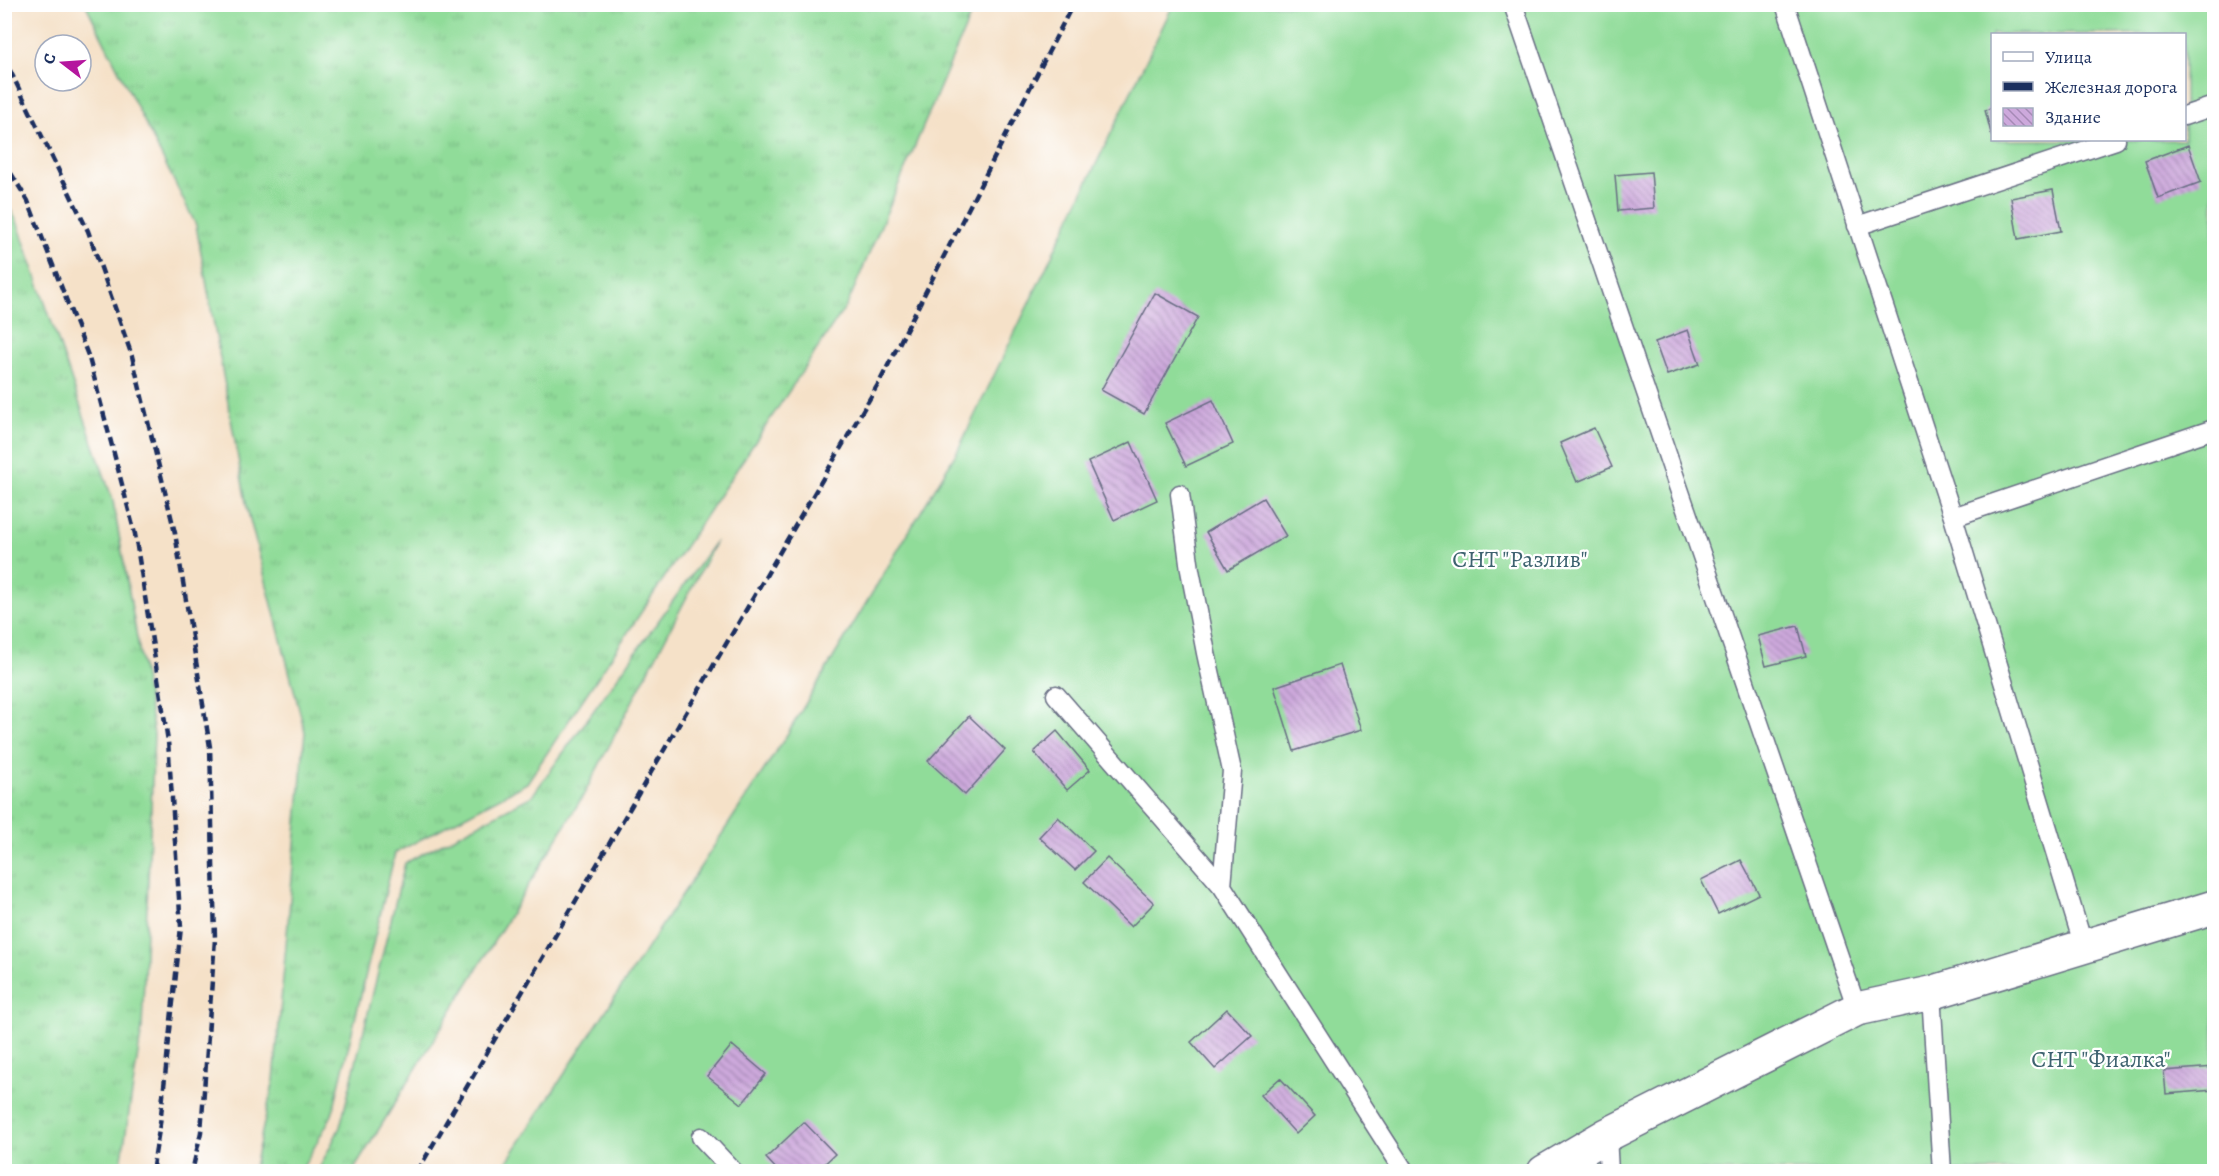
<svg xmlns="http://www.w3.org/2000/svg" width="2219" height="1176" font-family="Alegreya,serif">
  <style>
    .grass { fill: url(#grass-tufts); stroke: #56867c; stroke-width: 1.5 }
    .garden { fill: #90dc99; stroke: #56867c; stroke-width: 1.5; fill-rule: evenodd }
    .building { fill: url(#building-back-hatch) }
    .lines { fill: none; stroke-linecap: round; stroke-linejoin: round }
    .lane-casing { stroke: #676d83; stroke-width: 21 }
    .street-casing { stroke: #676d83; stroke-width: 36 }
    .lane { stroke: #fff; stroke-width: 18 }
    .street { stroke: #fff; stroke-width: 33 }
    .rail { stroke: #1b2f5e; stroke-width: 4.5; stroke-dasharray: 9 4.5; stroke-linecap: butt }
    .labels { text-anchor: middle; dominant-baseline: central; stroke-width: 4.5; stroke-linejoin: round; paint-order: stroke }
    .park-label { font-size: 24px; fill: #3e6370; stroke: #fff }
  </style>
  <defs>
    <pattern id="grass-tufts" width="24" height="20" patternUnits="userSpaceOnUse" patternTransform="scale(1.5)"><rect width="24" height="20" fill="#90dc99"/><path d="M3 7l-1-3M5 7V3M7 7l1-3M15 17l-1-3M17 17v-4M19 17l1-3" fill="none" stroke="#7cbd86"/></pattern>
    <pattern id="building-back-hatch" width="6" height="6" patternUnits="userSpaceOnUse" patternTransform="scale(1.5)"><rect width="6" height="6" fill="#cda9dc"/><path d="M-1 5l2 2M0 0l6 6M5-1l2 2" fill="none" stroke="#a68ab6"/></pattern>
  </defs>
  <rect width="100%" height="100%" fill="#fff"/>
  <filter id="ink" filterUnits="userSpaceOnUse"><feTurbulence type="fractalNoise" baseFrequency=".0167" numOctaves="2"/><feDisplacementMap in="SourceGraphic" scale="12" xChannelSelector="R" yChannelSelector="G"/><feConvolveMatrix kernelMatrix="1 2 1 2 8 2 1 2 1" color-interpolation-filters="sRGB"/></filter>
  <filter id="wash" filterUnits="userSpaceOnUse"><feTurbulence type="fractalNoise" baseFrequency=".008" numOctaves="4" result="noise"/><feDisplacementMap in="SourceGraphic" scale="24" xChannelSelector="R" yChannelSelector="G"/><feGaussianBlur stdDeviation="1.35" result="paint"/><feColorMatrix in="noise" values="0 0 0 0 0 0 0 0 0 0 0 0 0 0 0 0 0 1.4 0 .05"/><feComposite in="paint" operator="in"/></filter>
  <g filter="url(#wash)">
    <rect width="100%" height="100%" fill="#f5e1c8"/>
    <path class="grass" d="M86,5h889l-127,298 -321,480 -132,70 -63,262 -31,56h-48l21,-91 31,-348 -58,-224 -51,-283z
      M4,199l13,22 96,280 41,233 -12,294 -22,143h-115z
      M716,541l-133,255 -207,338 -23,37h-35l22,-44 65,-264 127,-67z"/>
    <path class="garden" d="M1173,5h1041v1166l-1714,1 285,-434 173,-288zM1992,34h192v106h-192z"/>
    <g id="blocks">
      <path class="building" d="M1992,108v29l-7,-27z
        M2188,145l13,37 -43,16 -13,-37z
        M1651,172l3,36 -36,3 -3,-36z
        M2053,190l8,41 -43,8 -7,-41z
        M1155,293l43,24 -54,97 -43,-24z
        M1688,330l12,34 -33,11 -12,-33z
        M1213,400l20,44 -47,22 -21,-43z
        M1594,428l18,39 -35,15 -17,-39z
        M1131,442l26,58 -43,20 -26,-58z
        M1263,498l23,38 -58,34 -22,-38z
        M1798,626l8,30 -40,10 -8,-30z
        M1340,665l21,65 -67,21 -20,-64z
        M969,716l36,34 -40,45 -37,-34z
        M1057,731l33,39 -23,20 -33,-38z
        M1058,817l36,34 -19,19 -36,-33z
        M1107,858l47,45 -23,24 -47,-45z
        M1741,860l18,34 -41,20 -17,-34z
        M1227,1009l25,27 -37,33 -24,-27z
        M732,1045l34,29 -24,30 -35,-28z
        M2214,1067v23l-48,4 -2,-23z
        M1280,1078l35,38 -19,18 -35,-39z
        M804,1122l31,32 -19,18h-37l-13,-14z"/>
    </g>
  </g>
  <g filter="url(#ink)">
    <use href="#blocks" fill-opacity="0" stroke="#676d83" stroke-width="1.5"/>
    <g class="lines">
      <g class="lane-casing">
        <path id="lane" d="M1513,4l344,1005
          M1785,4l168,513 131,430
          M2184,116l30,-10
          M1857,226l259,-86
          M1180,494l10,76 16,83 26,118 -10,115
          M1953,517l261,-88
          M1056,695l166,191 183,286
          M1931,993l11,179
          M1607,1135l2,37
          M701,1137l33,35"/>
      </g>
      <g class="street-casing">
        <path id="street" d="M1544,1172l63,-37 250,-126 74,-16 283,-86"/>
      </g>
      <use href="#lane" class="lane"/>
      <use href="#street" class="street"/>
      <path class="rail" d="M4,58l84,173 44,125 43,177 35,214 5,192 -14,193 -9,40
        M4,162l24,39 61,157 46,176 33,207 13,186 -21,197 -8,48
        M417,1172l463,-791 193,-377"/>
    </g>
  </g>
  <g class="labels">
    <g class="park-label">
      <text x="1520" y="559">СНТ "Разлив"</text>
      <text x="2101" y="1059">СНТ "Фиалка"</text>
    </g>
  </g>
  <rect width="2219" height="1176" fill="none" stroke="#fff" stroke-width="24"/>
  <rect x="1991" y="33" width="195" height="108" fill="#ffffff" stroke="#a4acbf" stroke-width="1.5"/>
  <rect x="2003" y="52" width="30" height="9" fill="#ffffff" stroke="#a4acbf" stroke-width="1.5"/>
  <text x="2045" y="63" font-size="18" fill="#1b2f5e">Улица</text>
  <rect x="2003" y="82" width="30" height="9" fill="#1b2f5e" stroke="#a4acbf" stroke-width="1.5"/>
  <text x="2045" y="93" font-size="18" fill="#1b2f5e">Железная дорога</text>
  <rect x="2003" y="108" width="30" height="18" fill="url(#building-back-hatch)" stroke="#a4acbf" stroke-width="1.5"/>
  <text x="2045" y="123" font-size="18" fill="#1b2f5e">Здание</text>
  <g transform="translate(63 63) rotate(287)"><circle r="28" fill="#ffffff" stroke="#a4acbf" stroke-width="1.5"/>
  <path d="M0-4.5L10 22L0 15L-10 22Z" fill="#b5179e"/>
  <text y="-9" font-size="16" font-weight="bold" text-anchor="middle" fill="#1b2f5e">С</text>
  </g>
</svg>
